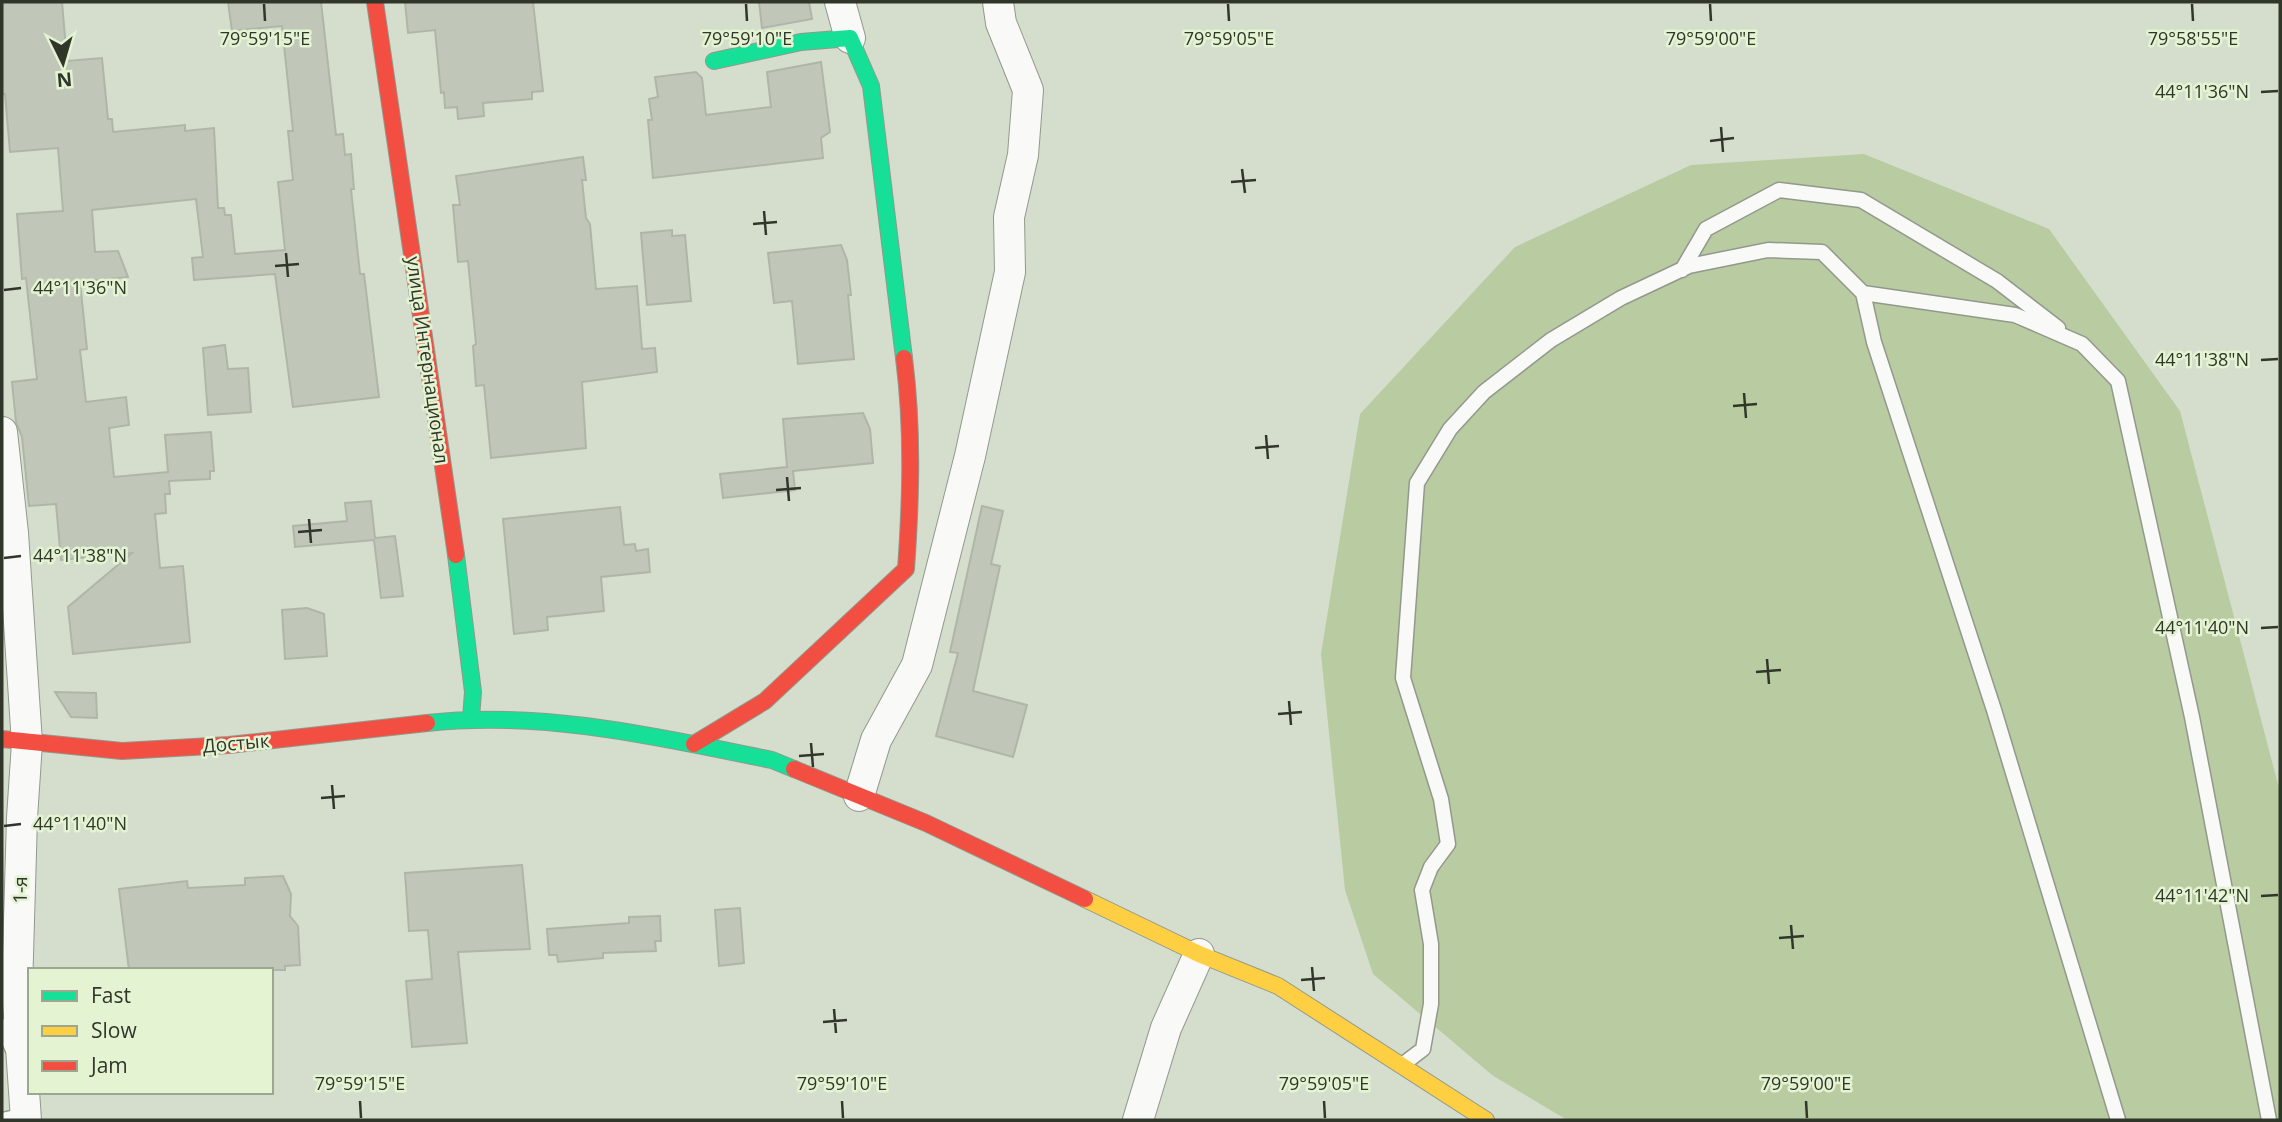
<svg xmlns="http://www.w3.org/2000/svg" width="2282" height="1122" font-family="'Open Sans',sans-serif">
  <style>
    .green { fill: #b8cba1 }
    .building { fill: #c0c7b9; stroke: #afb6a8; stroke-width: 2 }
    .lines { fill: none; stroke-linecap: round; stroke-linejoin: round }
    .lane-casing { stroke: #92998c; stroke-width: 17 }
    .street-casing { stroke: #92998c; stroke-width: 32 }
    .fast-casing { stroke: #92998c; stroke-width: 18 }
    .slow-casing { stroke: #92998c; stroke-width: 18 }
    .jam-casing { stroke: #92998c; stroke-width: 18 }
    .lane { stroke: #f9faf7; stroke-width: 14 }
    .street { stroke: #f9faf7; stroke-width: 30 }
    .fast { stroke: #16e098; stroke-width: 16 }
    .slow { stroke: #ffcf43; stroke-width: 16 }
    .jam { stroke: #f24e42; stroke-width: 16 }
    .ticks { fill: none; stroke: #31362a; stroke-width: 2.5 }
    .labels { text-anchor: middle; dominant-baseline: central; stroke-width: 5; stroke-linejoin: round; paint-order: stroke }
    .street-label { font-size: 19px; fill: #31362a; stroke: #e4f3d2 }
    .ticks-label { font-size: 18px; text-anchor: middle; fill: #31362a; stroke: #e4f3d2; stroke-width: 5; stroke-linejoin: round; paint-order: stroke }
  </style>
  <rect width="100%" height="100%" fill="#d5decc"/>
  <path class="green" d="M1864,154l185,75 131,182 100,381v328h-713l-75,-45 -119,-101 -28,-84 -24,-236 39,-240 155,-167 176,-82z"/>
  <path class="building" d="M2,2h60l5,59 35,-3 6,61h4l1,13 72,-7v6l29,-3 4,80h6l1,7h6l4,39 50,-4 -7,-68 15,-2 -5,-49h5l-11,-105 -50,5 -4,-29h93l15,133 7,-1 2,21 6,-1 3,35h-3l9,85h4l15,123 -86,10 -18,-133 -81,6 -2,-22 11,-1 -7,-58 -104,11 3,42 23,-1 10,26 -48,5 7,67 -7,1 6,52 40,-5 3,28 -20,3 5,49 54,-5 -3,-37 46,-3 3,39h-4v8l-41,2 1,13h-5l1,19 -11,1 5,54 23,-2 7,76 -117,12 -5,-47 64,-54 -71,7 -5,-56 -27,2 -7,-69 -6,-15 -4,-40 25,-3 -11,-101 -4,1 -5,-65 46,-3 -5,-63 -48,4 -5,-58h-3z
    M405,2h128l10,89 -11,1v7l-49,4 1,13 -26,3 -1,-12 -12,1 -1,-16 -3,1 -6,-63 -27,3z
    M759,2h50l3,17 -50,9z
    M821,62l9,70 -9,6 2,20 -170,20 -5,-58h4l-3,-21 9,-2 -3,-20 41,-5 6,6 4,37 65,-8 -4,-35z
    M583,157l3,23h-4l4,38 4,6 6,65 41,-3 5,63 13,-1 2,24 -75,10 4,66 -95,10 -7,-73 -8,1 -3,-40 3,-2 -8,-83 -10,1 -5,-57h7l-4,-29z
    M672,230v6l13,-1 6,66 -44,4 -6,-72z
    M841,245l6,15 4,35h-3l6,64 -56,5 -6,-63 -18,2 -6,-50z
    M225,345l3,24 20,-1 3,44 -43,3 -5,-67z
    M863,413l7,16 3,34 -80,8 2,19 -72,8 -3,-24 67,-7 -4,-48z
    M371,501l4,37 20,-2 8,60 -22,2 -7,-58 -79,7 -2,-21 54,-5 -2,-18z
    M982,506l21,5 -12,53 9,2 -27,125 54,14 -14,52 -77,-21 22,-83 -8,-1z
    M620,507l4,38 11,-1 1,7 12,-2 2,23 -49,5 3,34 -57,6 1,13 -34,4 -11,-115z
    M307,608l17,6 3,42 -42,3 -3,-49z
    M55,692l41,1 1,25 -26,-1z
    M522,865l8,84 -72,3 9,91 -55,4 -6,-66 26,-2 -4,-49 -19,1 -4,-58z
    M283,876l8,18 -1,22 8,10 2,39 -15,1v4h-156l-10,-81 68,-8 1,7 57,-3v-7z
    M740,908l4,55 -25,3 -4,-56z
    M660,916l1,25h-6l1,10 -53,2v5l-45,4 -1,-7h-8l-2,-26 82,-6v-6z"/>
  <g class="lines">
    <g class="lane-casing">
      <path id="lane" d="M1682,270l24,-41 73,-39 82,10 136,81 61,47
        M1863,293l152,22 67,29 36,37 74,336 77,403
        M2,1026l11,24
        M1402,1065l21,-16 8,-45v-60l-9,-54 9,-23 17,-23 -7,-45 -38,-121 14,-195 33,-54 34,-37 67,-52 70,-42 68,-32 79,-16 54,2 41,41 11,49 120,368 124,410
        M2,1120l23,-5"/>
    </g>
    <g class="street-casing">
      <path id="street" d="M840,2l10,36
        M2,432l11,101 14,210 -5,75 -5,171 9,131
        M859,796l17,-56 41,-75 53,-209 40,-184 -1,-55 14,-62 5,-65 -27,-67 -3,-21
        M1138,1120l28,-92 33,-74"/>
    </g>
    <g class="fast-casing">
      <path id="fast" d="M714,61l87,-19 49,-4 21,48 33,272
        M456,555l17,137 -2,26
        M427,723c116,-13 232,14 345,37l22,9"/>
    </g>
    <g class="slow-casing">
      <path id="slow" d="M1085,899l114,55 79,32 208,134"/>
    </g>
    <g class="jam-casing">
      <path id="jam" d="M375,2l81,553
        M2,739l120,12 107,-6 198,-22
        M694,744l71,-43 141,-132c5,-71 7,-141 -2,-211
        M794,769l132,54 159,76"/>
    </g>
    <use href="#lane" class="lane"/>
    <use href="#street" class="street"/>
    <use href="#fast" class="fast"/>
    <use href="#slow" class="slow"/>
    <use href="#jam" class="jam"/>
  </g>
  <path class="ticks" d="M264,4l1,17M746,4l1,17M1228,4l1,17M1710,4l1,17M2192,4l1,17M2261,92l17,-1M1721,127l2,25M1710,141l24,-3M1242,169l3,24M1231,182l25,-2M764,211l2,24M753,224l24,-2M286,253l2,24M275,266l24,-2M4,290l17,-2M2261,360l17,-1M1744,393l2,25M1733,406l24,-2M1266,435l2,24M1255,448l24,-2M787,477l2,24M776,490l25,-2M309,519l2,24M298,532l24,-2M4,558l17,-2M2261,628l17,-1M1767,659l2,25M1756,672l25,-2M1289,701l2,24M1278,714l24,-2M811,743l2,24M799,756l25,-2M332,785l2,24M321,798l24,-2M4,826l17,-2M2261,896l17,-1M1791,925l2,24M1779,938l25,-2M1312,967l2,24M1301,980l24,-2M834,1009l2,24M823,1022l24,-2M360,1101l1,17M842,1101l1,17M1324,1101l1,17M1806,1101l1,17"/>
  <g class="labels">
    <g class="street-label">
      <text transform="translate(428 360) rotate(82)">улица Интернационал</text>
      <text transform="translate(236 743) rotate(-5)">Достык</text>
      <text transform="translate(20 890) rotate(-89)">1-я</text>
    </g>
  </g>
  <g class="ticks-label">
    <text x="265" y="45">79°59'15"E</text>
    <text x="747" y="45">79°59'10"E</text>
    <text x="1229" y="45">79°59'05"E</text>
    <text x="1711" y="45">79°59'00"E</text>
    <text x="2193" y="45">79°58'55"E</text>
    <text x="2202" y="98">44°11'36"N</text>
    <text x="80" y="294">44°11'36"N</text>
    <text x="2202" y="366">44°11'38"N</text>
    <text x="80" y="562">44°11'38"N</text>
    <text x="2202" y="634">44°11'40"N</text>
    <text x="80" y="830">44°11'40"N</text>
    <text x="2202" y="902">44°11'42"N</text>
    <text x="360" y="1090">79°59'15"E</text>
    <text x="842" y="1090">79°59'10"E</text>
    <text x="1324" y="1090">79°59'05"E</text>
    <text x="1806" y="1090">79°59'00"E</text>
  </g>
  <rect width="2282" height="1122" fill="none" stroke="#31362a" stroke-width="7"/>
  <rect x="28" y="968" width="245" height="126" fill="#e4f3d2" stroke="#9ca78f" stroke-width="2"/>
  <rect x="42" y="991" width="35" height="10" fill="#16e098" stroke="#9ca78f" stroke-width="2"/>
  <text x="91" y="1003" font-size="21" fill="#31362a">Fast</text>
  <rect x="42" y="1026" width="35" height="10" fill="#ffcf43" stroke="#9ca78f" stroke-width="2"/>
  <text x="91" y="1038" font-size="21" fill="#31362a">Slow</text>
  <rect x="42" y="1061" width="35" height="10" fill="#f24e42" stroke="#9ca78f" stroke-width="2"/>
  <text x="91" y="1073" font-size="21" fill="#31362a">Jam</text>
  <g transform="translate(63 63) rotate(175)" stroke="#e4f3d2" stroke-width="5" paint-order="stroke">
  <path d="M0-5L12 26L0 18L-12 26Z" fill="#31362a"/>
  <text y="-10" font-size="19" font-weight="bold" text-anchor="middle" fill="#31362a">N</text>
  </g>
</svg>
